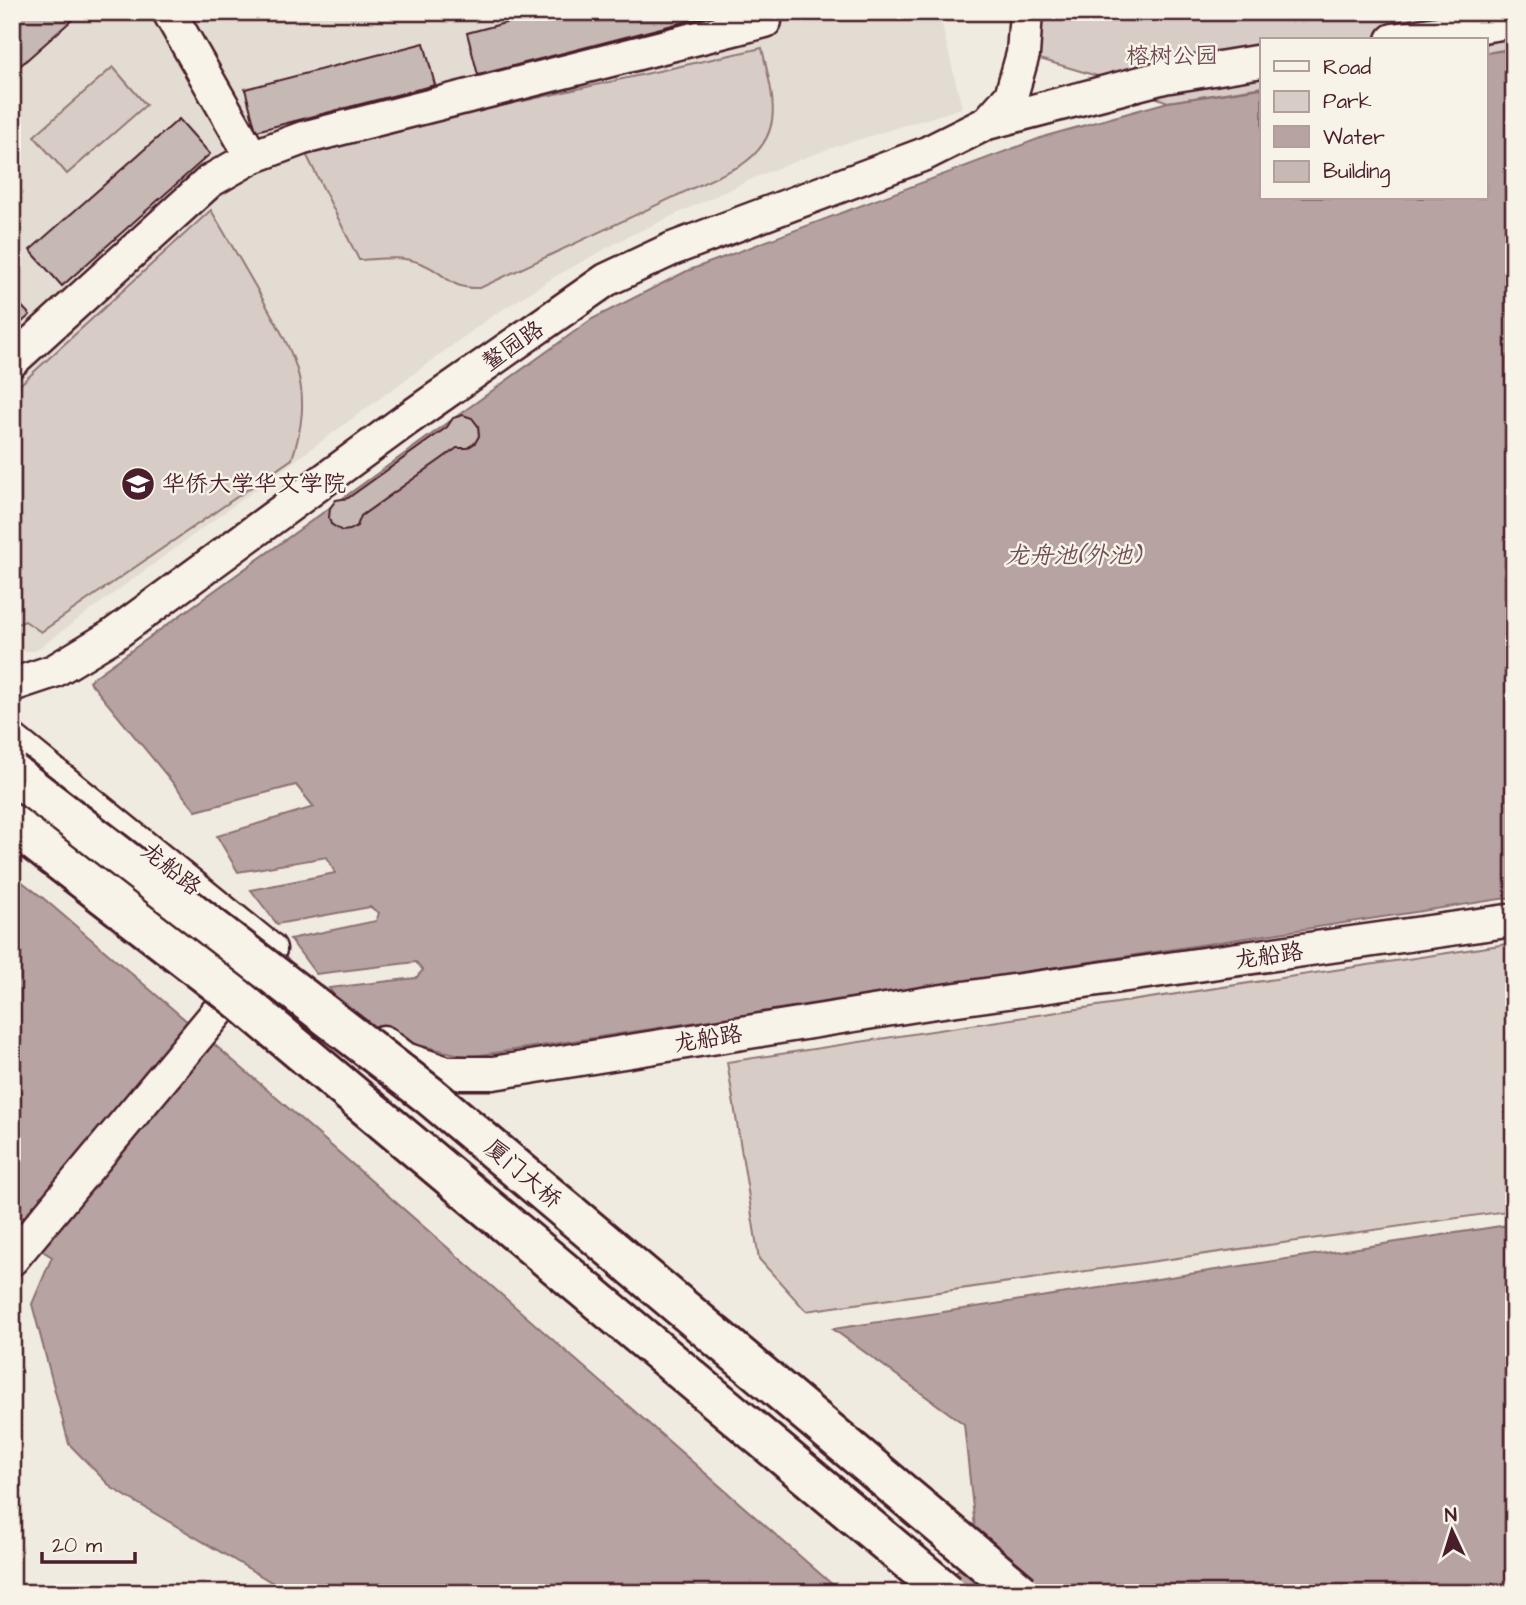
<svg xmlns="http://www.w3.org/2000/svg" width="1526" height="1605" font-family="'Architects Daughter','LXGW WenKai TC',sans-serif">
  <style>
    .built { fill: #e3dcd2 }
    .green { fill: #d8cdc6; stroke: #917678; stroke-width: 2 }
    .water { fill: #b7a4a2; stroke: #8b6f72; stroke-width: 2 }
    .building { fill: #c6b8b3; stroke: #4a1f2b; stroke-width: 2 }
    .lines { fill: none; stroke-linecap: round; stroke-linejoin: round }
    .minor-casing { stroke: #4a1f2b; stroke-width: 37 }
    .minor { stroke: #f7f3e8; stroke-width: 32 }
    .major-bridge-casing { stroke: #4a1f2b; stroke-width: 44; stroke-linecap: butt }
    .major-bridge { stroke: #f7f3e8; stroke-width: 38 }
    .labels { text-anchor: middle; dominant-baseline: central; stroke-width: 5; stroke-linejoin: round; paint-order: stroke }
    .park-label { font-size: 23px; fill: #6e4a52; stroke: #f7f3e8 }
    .street-label { font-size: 23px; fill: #4a1f2b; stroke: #f7f3e8 }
    .poi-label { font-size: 23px; fill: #4a1f2b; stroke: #f7f3e8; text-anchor: start }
    .water-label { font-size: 24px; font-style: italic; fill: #704e55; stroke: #f7f3e8 }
  </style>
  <rect width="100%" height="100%" fill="#f0ebe0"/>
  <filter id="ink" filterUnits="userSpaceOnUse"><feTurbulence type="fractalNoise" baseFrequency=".0143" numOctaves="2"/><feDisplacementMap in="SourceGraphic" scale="14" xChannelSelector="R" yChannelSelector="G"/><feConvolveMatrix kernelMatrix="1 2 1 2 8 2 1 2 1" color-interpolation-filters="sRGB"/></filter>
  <g filter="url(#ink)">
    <path class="built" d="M12,12h927l23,96 -134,41 -65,25 -136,63 -69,38 -67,42 -456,334h-23z"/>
    <path class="green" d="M1026,12h488v36l-28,5v-13h-224v47l-94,15 -71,-26 -74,-22z
      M762,48c10,47 26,86 -22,118l-260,122c-34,1 -33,-16 -60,-25 -19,-8 -40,-4 -61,-3l-55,-110z
      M113,67l33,38 -79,69 -33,-38z
      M211,210c17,29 34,58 51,88 34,59 53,92 30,161l-251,173 -16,-11 -13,5v-234z
      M1514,943v267l-708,101 -47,-52 -32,-197z"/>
    <path class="water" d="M1514,49v848l-1046,160 -73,-18 -50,-29 -16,-22 87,-10 7,-8 -7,-8 -100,12 -26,-35 86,-18 3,-8 -9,-6 -93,17 -26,-34 84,-17 -8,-16 -89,15 -21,-36 97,-29 -18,-22 -100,26 -107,-130 503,-362 95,-48 359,-135 122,-34 94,-14v110h224v-145z
      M12,874l31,24 236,202 563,493h-552l-178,-105 -43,-44 -37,-140 20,-47 -40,-25z
      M1514,1224v369h-589l53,-37 -14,-132 -131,-95z"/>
    <path class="building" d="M12,12h69l-69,61z
      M547,12h176l-245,63 -11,-42z
      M424,43l11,42 -179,46 -11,-42z
      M179,119l31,35 -148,132 -32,-36z
      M12,296l18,19 -18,16z
      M463,415l9,3 6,8 1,10 -4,7 -8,5h-10l-96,68 -4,10 -7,4 -8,1 -11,-7 -2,-6 1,-10 6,-8 12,-2 99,-71 6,-9z"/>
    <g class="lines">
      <g class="minor-casing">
        <path id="minor" d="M169,12l83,145
          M1393,40l121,-19
          M987,123l177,-46 98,-16
          M12,361l198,-180 42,-24 51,-19 462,-117
          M12,685l42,-14 58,-35 294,-216 200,-140 66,-31 253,-95 62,-31 24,-27 12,-42 3,-42
          M12,740l255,207
          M383,1042l22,17 42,14h46l436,-70 585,-83
          M12,1259l258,-310"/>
      </g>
      <use href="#minor" class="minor"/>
      <g class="major-bridge-casing">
        <path id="major-bridge" d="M12,773l418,323 591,497
          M12,824l225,174 710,595"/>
      </g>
      <use href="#major-bridge" class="major-bridge"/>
    </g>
  </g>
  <defs>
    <g id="university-disc" transform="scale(1.75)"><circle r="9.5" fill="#4a1f2b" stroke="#f7f3e8"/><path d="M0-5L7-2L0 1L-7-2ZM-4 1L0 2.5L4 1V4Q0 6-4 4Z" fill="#fff"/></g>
  </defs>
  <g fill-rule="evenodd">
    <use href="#university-disc" x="138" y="484"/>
  </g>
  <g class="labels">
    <g class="park-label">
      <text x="1172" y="56">榕树公园</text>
    </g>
    <g class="street-label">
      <text transform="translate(513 346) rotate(-35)">鳌园路</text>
      <text transform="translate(171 869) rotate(39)">龙船路</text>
      <text transform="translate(1269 956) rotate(-8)">龙船路</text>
      <text transform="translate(708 1039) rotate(-9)">龙船路</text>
      <text transform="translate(523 1174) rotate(40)">厦门大桥</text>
    </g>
    <g class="poi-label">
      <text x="162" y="484">华侨大学华文学院</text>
    </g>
    <g class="water-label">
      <text x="1073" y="556">龙舟池(外池)</text>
    </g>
  </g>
  <rect width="1526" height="1605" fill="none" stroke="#f7f3e8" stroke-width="42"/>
  <rect x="21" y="21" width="1484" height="1563" fill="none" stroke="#4a1f2b" stroke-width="2.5" filter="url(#ink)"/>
  <rect x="1260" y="38" width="228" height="161" fill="#f7f3e8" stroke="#b29e9c" stroke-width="2"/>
  <rect x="1274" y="61" width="35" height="10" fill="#f7f3e8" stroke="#b29e9c" stroke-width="2"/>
  <text x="1323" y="74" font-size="21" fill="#4a1f2b">Road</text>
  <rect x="1274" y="91" width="35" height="21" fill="#d8cdc6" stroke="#b29e9c" stroke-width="2"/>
  <text x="1323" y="108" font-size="21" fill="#4a1f2b">Park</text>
  <rect x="1274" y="126" width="35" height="21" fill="#b7a4a2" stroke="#b29e9c" stroke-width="2"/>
  <text x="1323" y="144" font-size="21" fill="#4a1f2b">Water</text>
  <rect x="1274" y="161" width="35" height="21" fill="#c6b8b3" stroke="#b29e9c" stroke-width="2"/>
  <text x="1323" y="178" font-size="21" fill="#4a1f2b">Building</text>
  <g transform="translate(1452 1531) rotate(356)" stroke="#f7f3e8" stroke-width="5" paint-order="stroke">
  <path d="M0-5L12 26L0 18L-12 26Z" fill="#4a1f2b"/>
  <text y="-10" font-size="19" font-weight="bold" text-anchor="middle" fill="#4a1f2b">N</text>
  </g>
  <path d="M42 1552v10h93v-10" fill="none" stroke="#4a1f2b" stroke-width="3.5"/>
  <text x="52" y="1552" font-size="21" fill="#4a1f2b" stroke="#f7f3e8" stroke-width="5" paint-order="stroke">20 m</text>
</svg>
